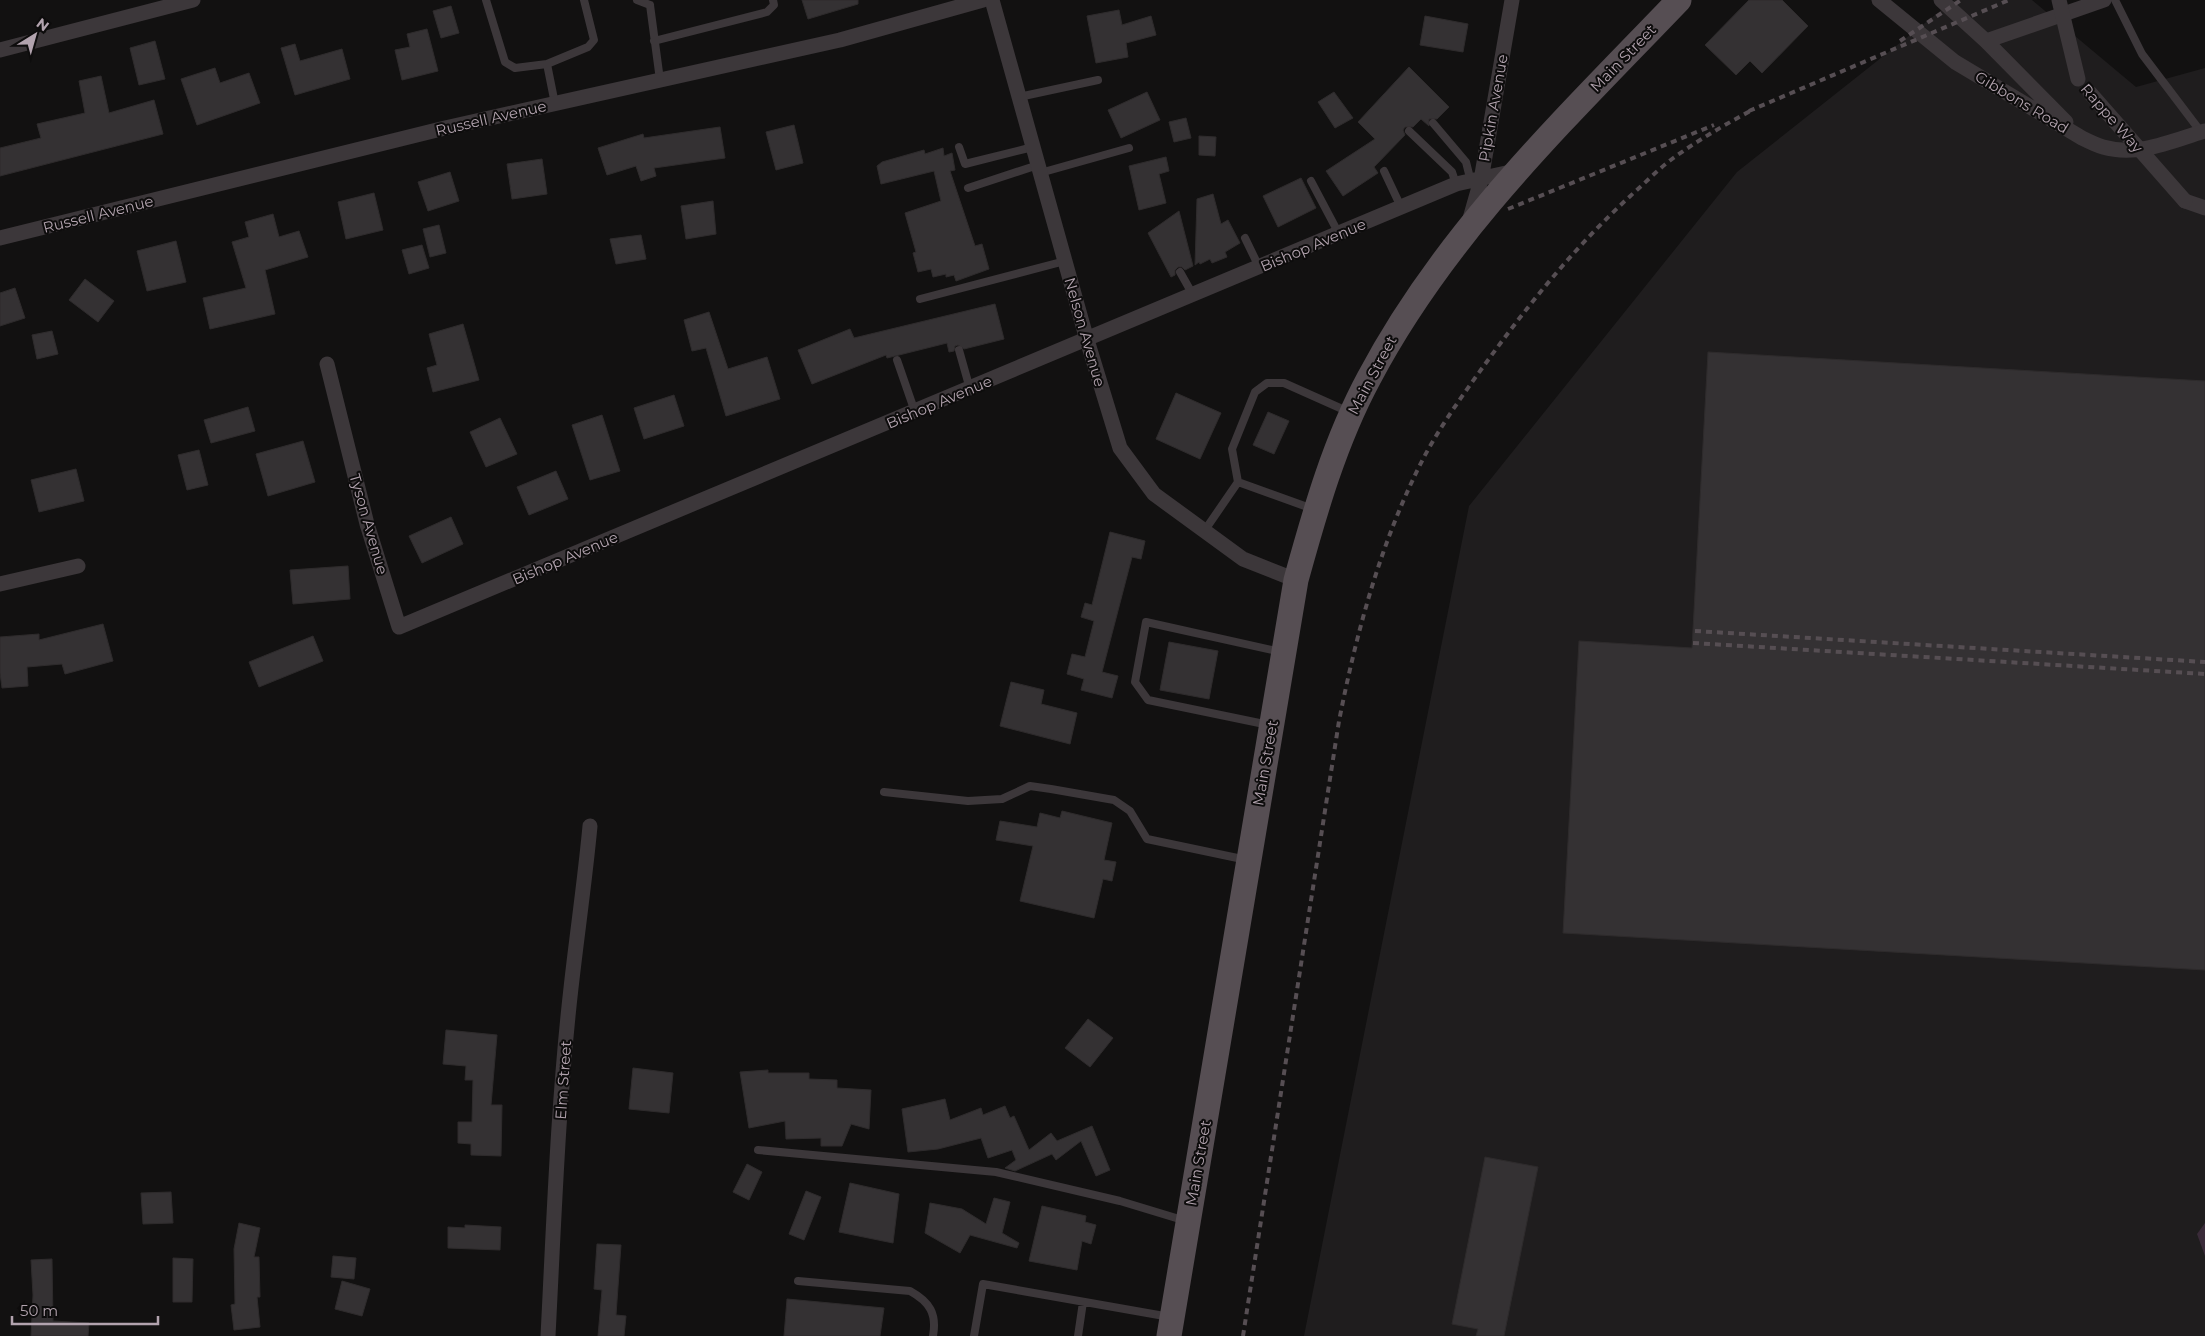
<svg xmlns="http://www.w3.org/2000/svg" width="2205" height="1336" font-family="Montserrat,sans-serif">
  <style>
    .built { fill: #1f1d1e }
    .water { fill: #3a2b39 }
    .building { fill: #343133; stroke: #2e2b2c }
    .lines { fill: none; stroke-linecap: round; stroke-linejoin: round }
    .service { stroke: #3c373a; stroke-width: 8 }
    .minor { stroke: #3c373a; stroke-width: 15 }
    .primary { stroke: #564e53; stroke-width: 25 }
    .rail { stroke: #564e53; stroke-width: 4; stroke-dasharray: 6 5; stroke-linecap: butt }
    .minor-bridge { stroke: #3c373a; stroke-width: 15 }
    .labels { text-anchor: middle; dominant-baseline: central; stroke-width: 4; stroke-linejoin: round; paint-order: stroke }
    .street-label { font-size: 15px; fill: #b2a3ae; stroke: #0d0c0c }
  </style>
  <rect width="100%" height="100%" fill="#121111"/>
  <path class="built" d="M1954,0h78l104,87 69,-19v1268h-901l165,-830 268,-334z"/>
  <path class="water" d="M2205,1223v33l-8,-22z"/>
  <path class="building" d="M802,0h56v4l-50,15z
    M1749,0h33l26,26 -46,47 -12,-12 -14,14 -31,-30z
    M451,6l8,27 -18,5 -8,-27z
    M1119,10l3,15 29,-9 5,19 -30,8 2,14 -32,6 -9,-47z
    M1425,16l43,8 -5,28 -43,-7z
    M427,29l11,42 -36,9 -7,-30 15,-3 -3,-13z
    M155,41l10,38 -26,6 -9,-37z
    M295,44l5,17 42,-12 8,30 -55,16 -14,-47z
    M1409,67l40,40 -12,12h-8v7l-8,-7 -8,8h-8l-2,3 2,5 -31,32 4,6 -35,23 -17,-25 49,-32 -17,-17z
    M215,68l5,15 29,-10 11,30 -63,22 -16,-46z
    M101,76l8,37 45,-13 9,34 -163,42v-28l41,-10 -4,-14 48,-11 -6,-32z
    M1147,92l13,28 -39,18 -13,-28z
    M1334,92l19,26 -18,10 -17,-26z
    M1186,118l5,20 -17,4 -5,-20z
    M794,125l9,38 -27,7 -10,-38z
    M720,127l5,31 -71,10 2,8 -15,5 -5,-15 -29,9 -9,-27 45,-14 1,4z
    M1199,136l17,1 -1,19 -16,-1z
    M943,148l1,8 8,-3 3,17 -5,1 25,75 7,-2 7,25 -33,12 -2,-6 -8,2v-3l-13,3 -2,-8 -13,3 -5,-19 3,-1 -11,-39 36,-12 -7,-30 -53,13 -4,-18 5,-4 42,-12 1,4z
    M1166,157l3,14 -10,3 7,29 -27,7 -10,-44z
    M542,159l5,35 -35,5 -5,-35z
    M450,172l9,29 -31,10 -10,-29z
    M1301,178l15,30 -38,19 -15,-31z
    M374,193l9,37 -37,9 -8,-37z
    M1213,194l8,30 7,-4 12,23 -15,9 2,5 -15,6 -2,-4 -10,5 -1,-2 -4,3 2,-66z
    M713,201l3,33 -30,5 -5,-33z
    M1179,211l14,55 -8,4 -3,-3h-4l-3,3v5l-4,2 -23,-44z
    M273,214l6,23 20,-6 9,26 -43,13 10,44 -65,15 -7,-31 43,-10 -14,-46 17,-5 -4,-15z
    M439,225l7,28 -16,4 -7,-28z
    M641,235l5,24 -30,5 -6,-25z
    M176,241l10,41 -39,9 -10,-40z
    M422,245l7,23 -20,6 -7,-24z
    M85,279l29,22 -16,21 -29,-22z
    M15,288l10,30 -25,8v-33z
    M995,304l9,35 -40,10 -6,-4 -3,1 -1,5 -5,1 -2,-9 -60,15 -1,-3 -74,29 -14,-34 52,-21 4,9z
    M709,312l19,57 39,-12 13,42 -54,17 -20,-68 -14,3 -8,-31z
    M463,324l16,56 -46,12 -6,-24 10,-3 -8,-31z
    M52,331l6,23 -21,5 -5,-24z
    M1708,352l497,29v589l-642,-37 16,-292 113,7z
    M1176,393l45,20 -21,46 -44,-20z
    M674,395l10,31 -40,13 -10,-31z
    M248,407l7,24 -44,12 -7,-23z
    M1268,412l21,9 -15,33 -21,-9z
    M602,415l18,56 -30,9 -18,-55z
    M500,418l17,36 -31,13 -16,-35z
    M303,441l12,41 -47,14 -12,-42z
    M199,450l9,35 -21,5 -9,-35z
    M76,469l8,32 -45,11 -8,-32z
    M556,471l12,28 -39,16 -12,-28z
    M451,517l12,27 -41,19 -13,-27z
    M1110,532l35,9 -4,18 -9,-2 -30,115 16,4 -6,22 -31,-8 3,-11 -17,-5 5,-20 13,3 9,-36 -13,-4 4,-14 7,2z
    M348,566l2,33 -57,5 -3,-34z
    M103,624l10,37 -48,13 -3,-10 -35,3 1,19 -26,2 -2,-15v-36l39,-3v6z
    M313,636l10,25 -64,26 -10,-25z
    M1169,642l49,9 -9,48 -49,-9z
    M1011,682l33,8 -3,14 36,9 -7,31 -70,-18z
    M1062,811l50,12 -8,37 12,2 -4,19 -9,-2 -9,39 -74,-17 13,-55 -37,-6 4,-19 37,6 3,-14 20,5z
    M1088,1019l25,19 -23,29 -25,-19z
    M446,1030l51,5 -6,70h11l-1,51 -30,-1v-11l-13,-1v-21h14l1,-42h-8l1,-14 -23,-2z
    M633,1068l40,5 -4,40 -40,-4z
    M768,1070v3h41v6l28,1v8l34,2 -2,39 -18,-5 -9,22h-21v-8l-35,1 -1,-18 -36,7 -9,-56z
    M945,1099l5,21 31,-12 2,7 22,-9 5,12 4,-2 15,34 22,-17 6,8 35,-15 18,44 -14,6 -15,-35 -25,19 -4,-6 -37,17 -10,-3 11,-8 -4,-10 -24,8 -7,-20 -43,11 -30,3 -6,-43z
    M1485,1157l53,10 -34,169h-28l2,-7 -26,-5z
    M747,1164l15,8 -13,28 -16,-8z
    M850,1183l49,11 -6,49 -54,-11z
    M806,1191l15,6 -17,43 -15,-6z
    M171,1192l2,31 -30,1 -2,-31z
    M994,1198l16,4 -8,31 17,10 -2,5 -47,-13 -10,18 -35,-20 5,-30 32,6 24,15z
    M1042,1206l44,10 -1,6 11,3 -5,19 -9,-3 -5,29 -48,-9z
    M239,1223l21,5 -6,29h5l1,40h-3l3,30 -26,3 -3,-25 4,-1 -1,-55z
    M465,1225l36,2 -1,23 -52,-2v-21l17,1z
    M597,1244l24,1 -5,70 10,1 -2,20h-26l4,-46 -8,-1z
    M333,1256l23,2 -2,21 -23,-2z
    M173,1258l20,1 -1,43h-19z
    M52,1259l1,62 36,2 -1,13h-57l2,-41 -2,-35z
    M342,1281l28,8 -8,27 -27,-7z
    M787,1299l97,9 -4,28h-96z"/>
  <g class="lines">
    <path class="service" d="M486,0l19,62 10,6 32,-4 41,-17 6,-7 -10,-40
      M637,0l13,5
      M2115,0l27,54 59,78
      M650,5l10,75
      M654,41l113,-29 7,-7 -1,-5
      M547,64l8,40
      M1019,97l79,-17
      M1433,123l33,39 5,20
      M1409,131l43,41 4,12
      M959,147l6,17 68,-17
      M1384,171l17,36
      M1040,173l89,-25
      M1311,181l28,53
      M968,188l70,-23
      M1245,238l14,29
      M1180,272l13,23
      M920,299l145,-38
      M959,350l11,39
      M897,360l18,52
      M1238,482l-6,-33 23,-57 12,-9h17l65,29
      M1205,530l33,-48 75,27
      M1269,725l-121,-25 -13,-18 11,-60 135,30
      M884,792l84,9 34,-2 28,-13 21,3 63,11 16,11 17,28 100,21
      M758,1150l238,22 124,29 66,20
      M798,1281l112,10c20,11 27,23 23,45
      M974,1336l9,-52 187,33
      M1078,1336l5,-34"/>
    <path class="minor" d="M992,0l95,340 33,108 34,46 89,65 53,21
      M1879,0l76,62 127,76c6,3 14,7 21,9 35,10 69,-6 102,-16
      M1941,0l45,41 80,81
      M1986,41l118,-41
      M0,50l193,-50
      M2185,201l20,7
      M1469,222l12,-42 31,-180
      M0,238l445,-110 395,-88 143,-40
      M327,364l40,160 32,103 1057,-443 59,-13
      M0,584l78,-18
      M548,1336c6,-116 10,-233 23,-348 6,-54 14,-108 19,-162"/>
    <path class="primary" d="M1169,1336l127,-756c19,-69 39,-139 73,-202 77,-146 197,-260 310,-378"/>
    <path class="rail" d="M1900,41l61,-41
      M1749,111l260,-111
      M1508,209l206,-84
      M1695,631l510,31
      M1693,643l512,31
      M1243,1336l96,-615c18,-91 42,-180 84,-262 19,-36 44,-70 68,-103 44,-60 91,-117 147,-167 11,-10 22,-21 34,-30 26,-19 54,-35 82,-50"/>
    <path class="minor-bridge" d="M2059,0l19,79
      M2090,93l95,108"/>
  </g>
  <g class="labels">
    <g class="street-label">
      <text transform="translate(1623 58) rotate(-46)">Main Street</text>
      <text transform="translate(2022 102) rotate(31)">Gibbons Road</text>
      <text transform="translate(1493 108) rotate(-80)">Pipkin Avenue</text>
      <text transform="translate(491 118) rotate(-13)">Russell Avenue</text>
      <text transform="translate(2112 118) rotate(49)">Rappe Way</text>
      <text transform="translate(98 214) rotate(-14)">Russell Avenue</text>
      <text transform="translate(1313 245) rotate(-23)">Bishop Avenue</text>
      <text transform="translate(1085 332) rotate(74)">Nelson Avenue</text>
      <text transform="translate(1372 375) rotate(-62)">Main Street</text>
      <text transform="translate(939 402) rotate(-23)">Bishop Avenue</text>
      <text transform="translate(369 524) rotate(74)">Tyson Avenue</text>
      <text transform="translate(565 558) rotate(-23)">Bishop Avenue</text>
      <text transform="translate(1265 763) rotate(-80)">Main Street</text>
      <text transform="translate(563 1080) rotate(-86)">Elm Street</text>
      <text transform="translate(1198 1163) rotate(-80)">Main Street</text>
    </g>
  </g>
  <g transform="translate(35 35) rotate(37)" stroke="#0d0c0c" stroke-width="4" paint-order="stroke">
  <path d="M0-4L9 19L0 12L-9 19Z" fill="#b2a3ae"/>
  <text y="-8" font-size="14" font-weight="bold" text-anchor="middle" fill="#b2a3ae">N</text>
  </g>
  <path d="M12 1316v8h146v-8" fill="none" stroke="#b2a3ae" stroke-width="2.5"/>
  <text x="20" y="1316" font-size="15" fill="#b2a3ae" stroke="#0d0c0c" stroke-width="4" paint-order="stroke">50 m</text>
</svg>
